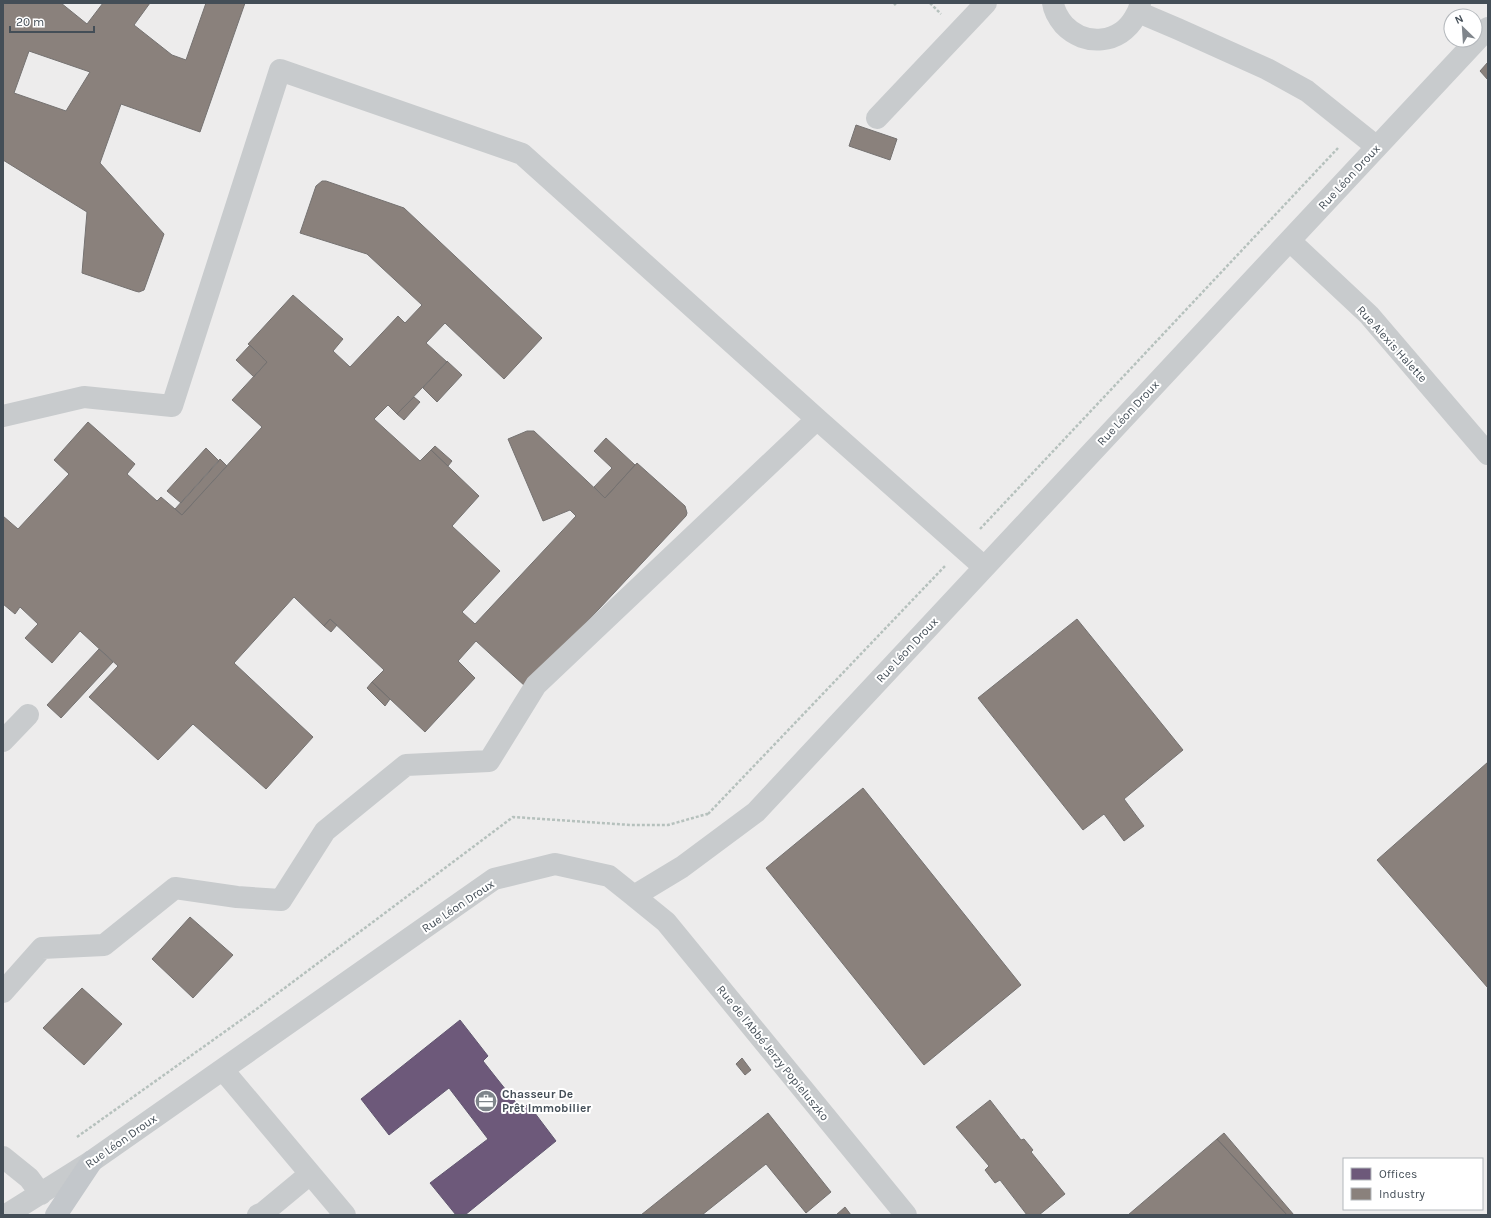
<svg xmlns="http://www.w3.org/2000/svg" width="1491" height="1218" font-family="Karla,sans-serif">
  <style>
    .offices { fill: #6d597a; stroke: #615670 }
    .industry { fill: #8a817c; stroke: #757271; fill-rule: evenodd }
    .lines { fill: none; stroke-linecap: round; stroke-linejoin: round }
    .path { stroke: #b6c1bd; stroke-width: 2.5; stroke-dasharray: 3 2; stroke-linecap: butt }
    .minor { stroke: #c8cbcd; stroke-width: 22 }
    .major { stroke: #c3c7cb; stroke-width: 22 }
    .labels { text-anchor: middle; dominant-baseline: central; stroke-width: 4; stroke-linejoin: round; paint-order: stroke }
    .street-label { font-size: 12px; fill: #444e57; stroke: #fff }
    .poi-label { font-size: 12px; font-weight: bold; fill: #444e57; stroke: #fff; text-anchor: start }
  </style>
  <rect width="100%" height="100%" fill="#edecec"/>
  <path class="offices" d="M460,1020l28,36 -5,5 15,19 24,30 6,-6 28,37 -91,74h-9l-26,-32 58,-44 -39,-51 -60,47 -28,-36z"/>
  <path class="industry" d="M3,3h58l26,21 16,-21h47l-16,22 38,30 14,5 20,-57h39l-45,129 -79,-28 -21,59 64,71 -20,56 -5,2 -4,-1 -53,-18 5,-61 -84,-52zM29,51l61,21 -24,39 -52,-18z
    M1488,62v18l-8,-9z
    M856,125l41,14 -7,21 -41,-14z
    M322,181h4l78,27 138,130 -38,41 -59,-56 -19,20 21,19 -50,52 -9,-9 -14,14 46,42 11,-11 48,46 -27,30 48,45 -38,41 13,12 101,-108 -6,-6 -27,11 -35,-82 19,-8h7l71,67 32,-35 48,43 2,7 -1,3 -160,171 -50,-46 -18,20 17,17 -50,54 -53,-50 12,-12 -54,-51 -6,7 -30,-29 -60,66 79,74 -47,52 -73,-65 -35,36 -69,-63 29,-31 -38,-35 -28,32 -27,-25 13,-14 -18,-17 -5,7 -12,-10v-88l15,13 51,-55 -15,-14 34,-38 47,42 -8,10 30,27 4,-4 21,18 80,-88 -30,-27 35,-38 -19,-18 45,-49 50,44 -10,12 17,16 48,-51 7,7 17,-18 -55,-51 -67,-21 16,-47z
    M250,345l17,17 -13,15 -18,-17z
    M447,361l15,14 -25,27 -14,-14z
    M414,397l6,5 -16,18 -7,-6z
    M606,438l29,27 -30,33 -11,-11 18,-19 -18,-17z
    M435,446l17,15 -4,5 -17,-16z
    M206,448l13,13 -38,42 -14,-12z
    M220,459l7,7 -45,49 -7,-6z
    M330,619l7,6 -6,7 -7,-6z
    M1077,619l106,131 -59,49 20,27 -20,15 -20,-27 -21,16 -105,-132z
    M99,649l14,13 -52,56 -14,-13z
    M372,682l18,17 -5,7 -18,-18z
    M1488,762v226l-111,-128z
    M863,788l158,197 -97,80 -158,-197z
    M190,917l43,38 -40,43 -41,-39z
    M82,988l40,36 -38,41 -41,-37z
    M742,1058l9,12 -6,5 -9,-11z
    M990,1100l31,40 3,-1 9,11 -2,2 34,42 -26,21h-12l-27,-35 -5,3 -10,-13 4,-4 -33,-39z
    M768,1113l63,79 -25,21 -40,-49 -64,51h-61z
    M1224,1133l70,82h-7l-70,-76z
    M1217,1139l70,76h-159z
    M845,1207l6,8h-15z"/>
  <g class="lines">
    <path class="path" d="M930,3l11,11
      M894,5l2,-2
      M980,529l358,-381
      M708,814l237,-248
      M77,1137l181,-129 255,-191 118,8h37l39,-11 2,1"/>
    <path class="minor" d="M1053,3c1,8 6,16 11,22 21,22 56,19 71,-8 3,-5 5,-8 5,-14
      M1138,12l40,17 89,40 40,22 70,56
      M877,118l109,-115
      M1290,241l79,74 119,139
      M3,416l81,-19 88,9 108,-336 242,84 295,265 -281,266 -47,76 -83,4 -81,66 -44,69 -44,-3 -62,-9 -71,57 -62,3 -39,44
      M817,419l167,148
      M3,741l25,-26
      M634,896l32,26 240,293
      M223,1070l122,145
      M3,1157l26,21 12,16
      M6,1215l86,-54 402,-282 61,-15 54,12 25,20 48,-29 74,-55 732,-784
      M258,1215l5,-2 47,-39"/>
    <path class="major" d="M56,1215l36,-54"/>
  </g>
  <defs>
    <g id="office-disc" transform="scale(1.15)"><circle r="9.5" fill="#7f858b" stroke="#fff"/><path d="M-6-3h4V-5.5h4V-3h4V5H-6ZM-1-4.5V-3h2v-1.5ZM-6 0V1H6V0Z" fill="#fff"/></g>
  </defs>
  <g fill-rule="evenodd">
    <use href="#office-disc" x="486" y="1101"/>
  </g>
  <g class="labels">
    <g class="street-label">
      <text transform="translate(1349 177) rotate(-47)">Rue Léon Droux</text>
      <text transform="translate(1392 344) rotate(48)">Rue Alexis Halette</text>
      <text transform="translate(1128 413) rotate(-47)">Rue Léon Droux</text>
      <text transform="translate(907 650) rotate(-47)">Rue Léon Droux</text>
      <text transform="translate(458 906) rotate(-34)">Rue Léon Droux</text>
      <text transform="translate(773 1053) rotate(51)">Rue de l'Abbé Jerzy Popieluszko</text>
      <text transform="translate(121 1141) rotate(-35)">Rue Léon Droux</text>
    </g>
    <g class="poi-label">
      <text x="502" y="1094">Chasseur De<tspan x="502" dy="14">Prêt Immobilier</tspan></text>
    </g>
  </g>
  <rect width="1491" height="1218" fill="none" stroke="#444e57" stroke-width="8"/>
  <rect x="1343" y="1158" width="140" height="52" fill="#ffffff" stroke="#b4b8bc"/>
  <rect x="1351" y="1168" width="20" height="12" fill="#6d597a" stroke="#b4b8bc"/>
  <text x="1379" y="1178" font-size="12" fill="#444e57">Offices</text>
  <rect x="1351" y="1188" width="20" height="12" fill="#8a817c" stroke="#b4b8bc"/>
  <text x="1379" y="1198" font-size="12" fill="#444e57">Industry</text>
  <g transform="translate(1463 28) rotate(335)"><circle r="19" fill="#ffffff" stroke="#b4b8bc"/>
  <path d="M0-3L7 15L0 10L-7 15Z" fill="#7f858b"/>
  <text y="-6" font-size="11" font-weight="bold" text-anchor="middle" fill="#444e57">N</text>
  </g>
  <path d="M10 26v6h84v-6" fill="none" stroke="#444e57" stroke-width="2"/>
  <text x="16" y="26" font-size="12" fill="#444e57" stroke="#ffffff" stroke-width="3" paint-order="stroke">20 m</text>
</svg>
